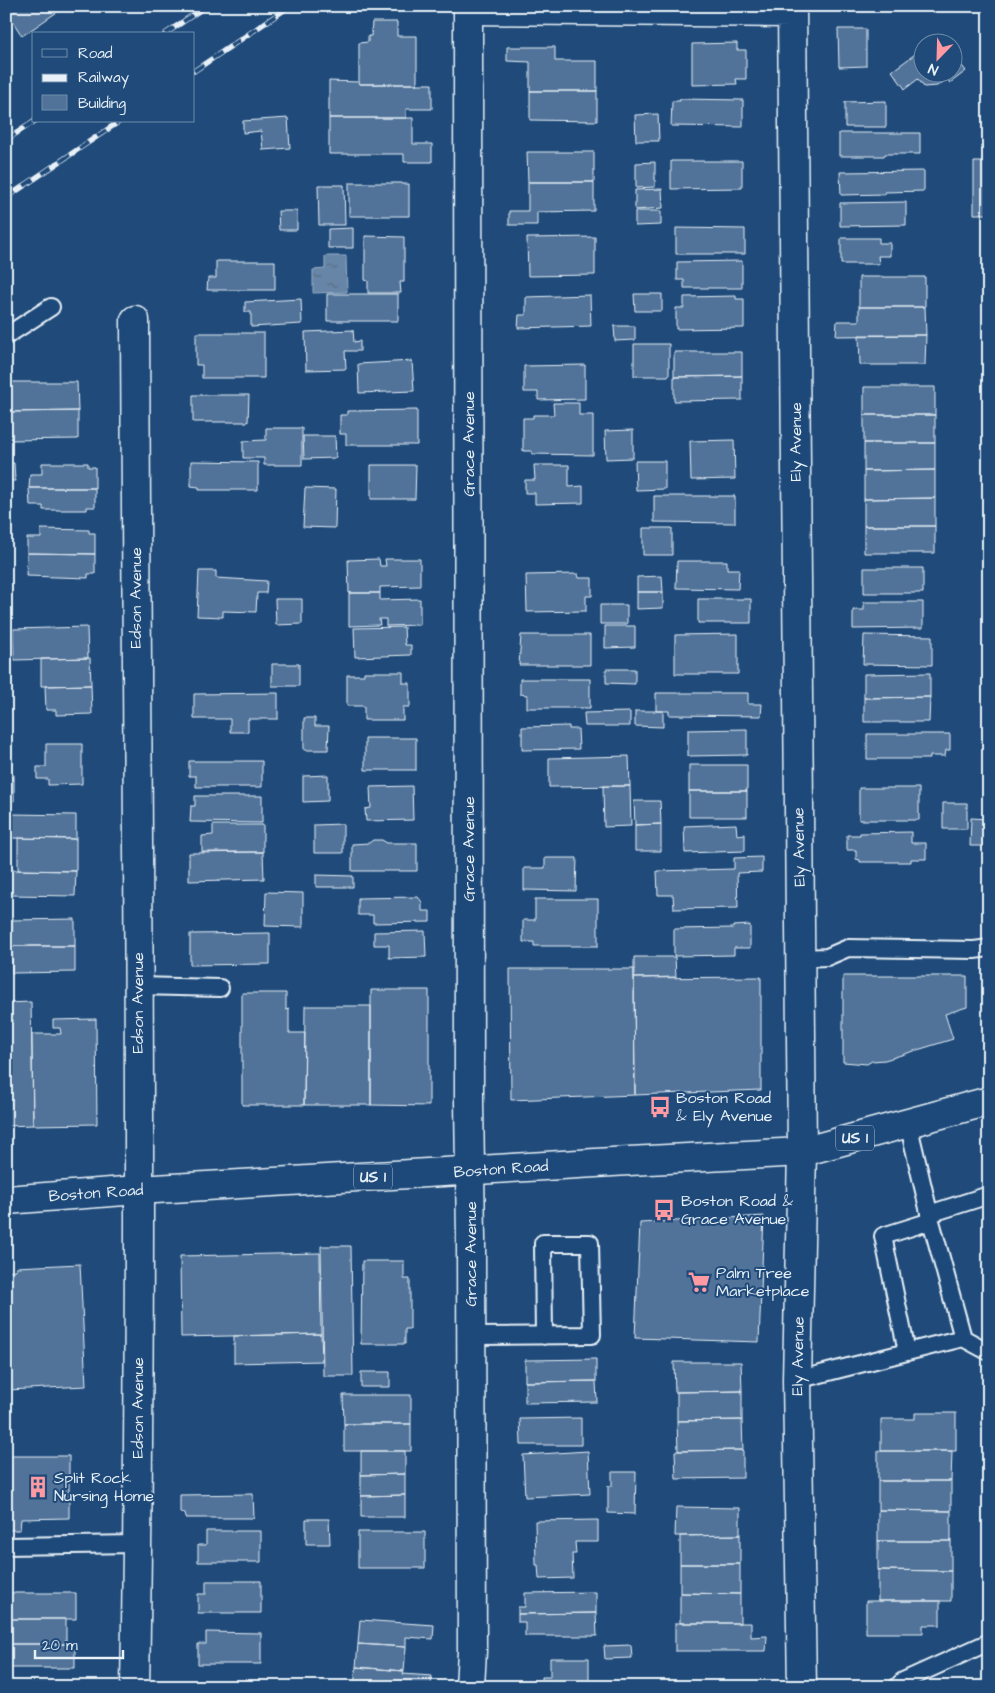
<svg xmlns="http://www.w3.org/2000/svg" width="995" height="1693" font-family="'Architects Daughter',sans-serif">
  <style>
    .water { fill: url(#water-ripples); stroke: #9ab0c7 }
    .building { fill: #517399; stroke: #e8f1f8 }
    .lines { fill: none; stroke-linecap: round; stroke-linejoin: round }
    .lane-casing { stroke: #e8f1f8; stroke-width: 20 }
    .street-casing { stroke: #e8f1f8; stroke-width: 31 }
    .secondary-casing { stroke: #e8f1f8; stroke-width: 31 }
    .primary-casing { stroke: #e8f1f8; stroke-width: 31 }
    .lane { stroke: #1f4a7a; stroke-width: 16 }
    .street { stroke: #1f4a7a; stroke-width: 28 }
    .secondary { stroke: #1f4a7a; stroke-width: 28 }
    .primary { stroke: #1f4a7a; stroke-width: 28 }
    .rail-casing { stroke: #e8f1f8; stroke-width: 5.5 }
    .rail { stroke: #1f4a7a; stroke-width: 4; stroke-dasharray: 11; stroke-linecap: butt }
    .labels { text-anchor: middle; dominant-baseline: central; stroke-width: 4; stroke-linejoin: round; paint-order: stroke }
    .shield { fill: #1f4a7a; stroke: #acbfd2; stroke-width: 1 }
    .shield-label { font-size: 15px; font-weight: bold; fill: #e8f1f8 }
    .street-label { font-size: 16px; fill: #e8f1f8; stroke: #1f4a7a }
    .poi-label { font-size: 16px; fill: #e8f1f8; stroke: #1f4a7a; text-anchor: start }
  </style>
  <defs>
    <pattern id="water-ripples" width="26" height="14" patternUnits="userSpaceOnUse" patternTransform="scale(1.25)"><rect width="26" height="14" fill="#6685a7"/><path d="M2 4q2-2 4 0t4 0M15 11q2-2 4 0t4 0" fill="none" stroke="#596d82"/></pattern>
  </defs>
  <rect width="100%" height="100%" fill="#1f4a7a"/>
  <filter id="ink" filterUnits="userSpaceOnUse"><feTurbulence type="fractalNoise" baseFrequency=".02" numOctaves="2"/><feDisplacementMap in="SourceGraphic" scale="10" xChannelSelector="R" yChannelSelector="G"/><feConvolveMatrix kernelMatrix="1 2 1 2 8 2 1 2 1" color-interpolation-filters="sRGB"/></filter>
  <g filter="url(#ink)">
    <path class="water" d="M325,256h21l1,36 -34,1v-23l12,-1z"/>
    <path class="building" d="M20,6h46l-44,30 -14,-22z
      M372,22h25v14h20v48h-58v-41l9,-1v-6h3z
      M838,29h28v37l-27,1z
      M940,36l4,6h-13z
      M737,43v7h9v29h-10l1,5 -45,1v-41z
      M507,47h48v14h42v30h-67v-29l-23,-1z
      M922,49v23h30v-19l14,18 -16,12 -3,-4 -10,7 -13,1 -6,-8 -13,10 -13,-18z
      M329,81l30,1v2h73v25h-26v9h-77z
      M530,91h67v30l-67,-1z
      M680,99l63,1v27l-72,-1 1,-25h8z
      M886,101v26h-41v-25z
      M658,114l1,27h-23l-1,-26z
      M288,118l2,30 -27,2 -2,-19 -18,2v-12z
      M329,118h84v26h19v18h-28v-8h-75z
      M839,133h81v21h-35l-1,2h-45z
      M527,152h67v30h-66z
      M671,161h71v27l-71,1z
      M655,162v25l-19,1v-25z
      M974,162h15v52h-15z
      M924,171v20l-39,1v2l-44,1 -1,-23z
      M528,182h66v29l-57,1v13h-28v-14h19z
      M349,183h53v1h7v32h-60z
      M318,185h26l1,40h-26z
      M662,189l1,19 -28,2v-20z
      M906,202v23l-66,1v-23z
      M278,211h19v19h-18z
      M635,211h26v14l-26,1z
      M353,228v20h-25v-19z
      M676,228l69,1v25h-69z
      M365,236l39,1v45h-4l1,11h-33v-12l-3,-1z
      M595,237v38l-67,1 -1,-38z
      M841,238h38v5h11v13h-12l1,8h-38z
      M216,261h59v29h-68l1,-12h8z
      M742,261v27h-58v-8h-7v-18z
      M859,277h66v30h-66z
      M327,294h71v27h-71z
      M634,294h28v17h-27z
      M590,295l1,31 -73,2 1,-13h7v-18z
      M736,296v3h8v29l-68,1v-21h8v-11z
      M301,299l1,25 -51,3v-15h-6v-10z
      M859,307h66l1,28 -90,1 1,-15h22z
      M614,326h21v14l-20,1z
      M353,330l1,12 6,-1v10h-15l1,18 -40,1 -1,-38z
      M196,333h68v45h-62v-13h-6z
      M859,335h67l-1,30h-65z
      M634,344h35v32h-35z
      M674,352h68v24l-68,1z
      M412,361l2,30 -55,2 -1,-29z
      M585,365v34l-47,1v-8h-14v-26z
      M742,376v24l-68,1v-24z
      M6,382h71l1,29 -68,1v-5h-4z
      M864,387h71v28h-71z
      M193,395h56l-1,27h-55z
      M553,403h26v12h14v40l-61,-1v-3h-9v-33h10v-3h21z
      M417,410v35h-71v-11h-6v-19h7v-4z
      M78,411v28l-68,1v-28z
      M864,415h71v28h-71z
      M266,428h36v37h-38v-7h-21v-17l23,-1z
      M633,430v28l-27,1 -1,-28z
      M303,436h32l1,22 -32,1z
      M734,440l1,39 -44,1 -1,-39z
      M864,443h71v27l-71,1z
      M191,461l67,1v28h-59v-3l-8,-1z
      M635,461h30v28l-29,1z
      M6,463h8l1,18h-9z
      M42,463h46v4h7v21h-66l1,-14h12z
      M371,465h45l-1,34h-44z
      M534,465h35v22l14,-1v17l-48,1v-11h-10v-13h10z
      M935,470v28l-71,1v-28z
      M29,488h66v19h-8v3h-44v-4h-13z
      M305,488l31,1 -1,39 -32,-1z
      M654,496h81v27l-81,-1z
      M935,498v28h-71v-27z
      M864,526h71v27h-71z
      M643,528h29v27h-29z
      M41,529l48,1v3h6v21l-68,-1v-15h14z
      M27,553l68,1v20h-7v4l-62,-2z
      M379,559l1,7h6l-1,-7h35v27l-40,1v6h-31l-1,-33z
      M677,561h50v8h12l-1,20 -62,-1z
      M864,568h59v25h-59z
      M199,571h17v7l51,3 -1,12h-9l-1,19 -33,-1v6l-26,-1z
      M578,574l1,4h13v18h-6v15l-59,1 -1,-37z
      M662,576l1,16h-26v-15z
      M637,592h26v16l-26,1z
      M349,593h31v7l40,-1v26l-34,1v-7h-7l1,6 -31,1z
      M275,599h27v25l-26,1z
      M698,599h53v24h-53z
      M864,602h59v26l-70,1v-19h11z
      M600,605h27v19h-27z
      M605,626h30v21l-30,1z
      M87,627l1,31 -74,2 -1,-31z
      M404,627l1,18h6v10l-56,2 -1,-29z
      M738,634v40h-63v-39z
      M521,635h69v30h-71z
      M864,635l68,1v29l-69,-1z
      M90,658l1,27 -50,1v-27z
      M272,664h27v22h-27z
      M606,669h29v15l-29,-1z
      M364,672h39v11h7v24h-7v13h-39v-14h-17v-31h17z
      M930,673v24l-66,1v-24z
      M520,679h70v29h-63v-13l-7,-1z
      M91,685l1,29 -36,1v-5h-10l-1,-24z
      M278,693v26h-30v13h-18v-13h-36v-25z
      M656,693h92v11h14l-1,12 -92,-1v-4h-13z
      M930,697l-1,25h-65v-24z
      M635,711h28v16l-28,-1z
      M630,712v14h-45l-1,-13z
      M304,718h11v8h14l-1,24h-24z
      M569,726v3h9l1,20 -57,1v-23z
      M747,729v26l-59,1v-26z
      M867,734h83v16h-4l-1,6h-15v3h-63z
      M365,738h51v32h-51z
      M46,744h36v40l-34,1v-6h-11v-12h9z
      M629,756l1,30 -81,1v-29z
      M189,761h73v26h-66v-11h-7z
      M689,765h58v26h-58z
      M6,774l8,1v26h-8z
      M328,775v26l-25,1v-26z
      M412,786l1,34 -47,1 -1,-12 6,-1 -1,-21z
      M603,786h27l1,40 -27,1z
      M859,788h60v32h-60z
      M689,791h58v26h-58z
      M195,796h67v27l-72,-1 1,-16h4z
      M634,801h26l1,23 -26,1z
      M943,803h24v26h-24z
      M11,814l65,1v24l-66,-1z
      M971,818l18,1v27h-19z
      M343,824v29h-29v-28z
      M661,824v27h-26v-26z
      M736,824l1,11 8,-1v17l-60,2 -1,-27z
      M213,825h50v27h-61v-16l11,-1z
      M911,832v11h15v16h-15v3h-51v-2l-4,-1v-9h-9v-15h13v-2z
      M18,838l58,1v32l-58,-1z
      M373,840h9l5,3h30v28h-65v-27l17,-1z
      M263,852l1,27 -75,2v-28z
      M762,857v15l-25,1 1,35 -64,1 -1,-14h-15l-1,-24 77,-2v-11z
      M545,858h32l-1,33 -52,-1v-22h21z
      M10,870l66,1 -1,25 -65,-1z
      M316,875l37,1v11h-37z
      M266,892l37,1v34l-38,-1z
      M418,897l4,5v9h8v11l-57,1v-8h-15v-17z
      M535,899h63v47h-64v-4h-11v-22h12z
      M75,919v27h-63v-26z
      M750,925v23h-16v7l-60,1v-27l59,-1v-2z
      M425,931l1,26 -37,1v-13h-15v-13z
      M270,933v31l-80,1v-31z
      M12,946h63v26l-63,1z
      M634,957h41l1,20 -42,1z
      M510,969h124l1,126 -124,5z
      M843,976h124v31l-22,7 8,25 -68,21 -13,1 -5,3 -24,-2z
      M761,977v113l-126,5 -1,-117z
      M371,990h58v116l-58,-1z
      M242,993h44v17l3,-1v24h16l-1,72h-62z
      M31,1002l2,123 -27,1v-123z
      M305,1006h66v99h-67z
      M96,1019l1,105 -64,1 -1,-91h29l-1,-6h-7v-8z
      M989,1206v19l-5,-18z
      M764,1216l-5,126 -124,-4 5,-115z
      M321,1246h30l2,130h-30z
      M320,1253l1,81 -140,3 -1,-81z
      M362,1261h42v18h6v50h-5v15h-44z
      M80,1264l6,122 -78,4 -2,-119 10,-1v-3z
      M321,1334l1,27 -88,2v-27z
      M596,1359v22l-71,1v-22z
      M674,1362h67l1,29 -67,1z
      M361,1372h29v15h-29z
      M596,1381l1,21 -72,1v-21z
      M742,1391v29l-65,1v-29z
      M343,1395h68v29h-67z
      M915,1413h41v38h-75v-32h34z
      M581,1418v27h-60l-1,-26z
      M742,1420l1,30 -65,1 -1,-30z
      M344,1424h67v27h-67z
      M743,1450v28l-67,1 -1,-28z
      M361,1451h44v23l-44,1z
      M588,1451l2,43 -65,3 -2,-42z
      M878,1451h74l-1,30h-73z
      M6,1456h63v62l-48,1 -1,11h-14z
      M612,1472h24l-1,42 -27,-1v-27h4z
      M405,1474v21l-44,1v-21z
      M878,1481h73v30l-73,-1z
      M253,1494l1,24h-68l-1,-5 -5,-1v-17z
      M405,1495v22h-44v-21z
      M676,1507l64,1v27l-65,1z
      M878,1510l73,1v30h-73z
      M306,1519h23l1,25h-24z
      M598,1520v22h-23l1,12h-4l1,24 -34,1 -1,-14h-2l-1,-44z
      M206,1531h55v31h-63v-17h8z
      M358,1532h67v36h-67z
      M740,1535v29h-60v-28z
      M878,1541h73v30l-73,-1z
      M680,1564h60v30l-60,-1z
      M878,1570l73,1v30h-73z
      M206,1581h55v32h-63v-19h8z
      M596,1592v21l-78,1v-7h7v-14z
      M7,1593h69v26h-69z
      M680,1593l60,1v29h-60z
      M866,1601h74v24h-17v8h-57z
      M596,1613l1,23h-72v-14h-7v-8z
      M7,1619h59v25h-58z
      M360,1620l74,5 -1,14 -27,-2v10l-48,-3z
      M675,1623h76v14l16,-1 -1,15h-91z
      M206,1632l55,1v31h-63v-20h8z
      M8,1644h67v24h-68z
      M358,1644l48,3 -2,24 -48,-4z
      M631,1645l1,13 -27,1 -1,-13z
      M550,1658h39v29h-47v-10h8z
      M356,1667l48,4 -1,3 29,2 -1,11h-77z
      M45,1684l1,3h-33v-2z
      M206,1684h55v3h-55z"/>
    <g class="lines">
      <g class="lane-casing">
        <path id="lane" d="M6,336l45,-29
          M801,958l26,-1 21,-9 126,2 15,-2
          M138,986l82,2
          M908,1123l23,98 32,117
          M929,1214l60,-19
          M471,1336l121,-1 -2,-92h-47l1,93
          M907,1352l56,-14 26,14
          M797,1380l110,-28 -24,-116 48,-15
          M6,1546l131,-2
          M897,1687l6,-6 86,-39"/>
      </g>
      <g class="street-casing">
        <path id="street" d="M792,6l10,1146 -5,228 5,307
          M468,10l324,3
          M135,1687c8,-456 2,-911 0,-1367"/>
      </g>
      <g class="secondary-casing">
        <path id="secondary" d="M468,10l1,1091 2,137 1,413 -2,36"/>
      </g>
      <g class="primary-casing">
        <path id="primary" d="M6,1200l132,-10 491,-29 173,-9 187,-51"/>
      </g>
      <use href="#lane" class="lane"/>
      <use href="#street" class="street"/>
      <use href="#secondary" class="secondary"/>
      <use href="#primary" class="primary"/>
      <g class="rail-casing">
        <path id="rail" d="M165,34l41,-28
          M194,71l96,-65
          M6,140l29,-19
          M6,198l114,-77"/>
      </g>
      <use href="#rail" class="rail"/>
    </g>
  </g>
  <defs>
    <g id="bus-bare" transform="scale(1.725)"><path d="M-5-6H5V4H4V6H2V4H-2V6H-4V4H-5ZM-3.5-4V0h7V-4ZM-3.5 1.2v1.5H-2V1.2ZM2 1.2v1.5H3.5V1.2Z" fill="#ff9aa2" stroke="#1f4a7a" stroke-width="2.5" paint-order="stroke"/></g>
    <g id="supermarket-bare" transform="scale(1.725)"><path d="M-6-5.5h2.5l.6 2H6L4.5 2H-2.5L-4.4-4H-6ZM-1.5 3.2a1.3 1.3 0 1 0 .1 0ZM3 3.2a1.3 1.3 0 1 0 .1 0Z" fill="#ff9aa2" stroke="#1f4a7a" stroke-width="2.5" paint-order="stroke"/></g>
    <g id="building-bare" transform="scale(1.725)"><path d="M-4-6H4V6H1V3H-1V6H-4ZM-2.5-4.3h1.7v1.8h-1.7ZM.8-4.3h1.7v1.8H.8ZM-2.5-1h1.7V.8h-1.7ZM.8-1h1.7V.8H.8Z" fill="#ff9aa2" stroke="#1f4a7a" stroke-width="2.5" paint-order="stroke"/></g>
  </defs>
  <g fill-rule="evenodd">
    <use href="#bus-bare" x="660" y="1107"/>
    <use href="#bus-bare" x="664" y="1210"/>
    <use href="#supermarket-bare" x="699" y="1282"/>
    <use href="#building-bare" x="38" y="1487"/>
  </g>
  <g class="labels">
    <g class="shield">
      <rect x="836" y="1125.5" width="38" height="25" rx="4"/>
      <rect x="354" y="1164.5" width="38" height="25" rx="4"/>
    </g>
    <g class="shield-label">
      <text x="855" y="1138">US 1</text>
      <text x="373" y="1177">US 1</text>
    </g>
    <g class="street-label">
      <text transform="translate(796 442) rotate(-90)">Ely Avenue</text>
      <text transform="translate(469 444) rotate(-90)">Grace Avenue</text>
      <text transform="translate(136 598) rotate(-90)">Edson Avenue</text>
      <text transform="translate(799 847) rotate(-91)">Ely Avenue</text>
      <text transform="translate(469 849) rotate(-90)">Grace Avenue</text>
      <text transform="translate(138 1003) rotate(-90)">Edson Avenue</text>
      <text transform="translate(501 1169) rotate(-4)">Boston Road</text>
      <text transform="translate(96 1193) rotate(-4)">Boston Road</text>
      <text transform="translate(471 1254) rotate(-90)">Grace Avenue</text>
      <text transform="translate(798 1356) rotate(-89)">Ely Avenue</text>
      <text transform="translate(138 1408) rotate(-90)">Edson Avenue</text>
    </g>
    <g class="poi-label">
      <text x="676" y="1098">Boston Road<tspan x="676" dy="18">&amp; Ely Avenue</tspan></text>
      <text x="681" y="1201">Boston Road &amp;<tspan x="681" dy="18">Grace Avenue</tspan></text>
      <text x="716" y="1273">Palm Tree<tspan x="716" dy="18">Marketplace</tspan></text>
      <text x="54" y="1478">Split Rock<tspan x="54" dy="18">Nursing Home</tspan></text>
    </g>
  </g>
  <rect width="995" height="1693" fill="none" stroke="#1f4a7a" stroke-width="25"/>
  <rect x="12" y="12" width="970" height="1668" fill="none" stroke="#e8f1f8" stroke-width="2" filter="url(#ink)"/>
  <rect x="32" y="32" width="162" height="90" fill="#1f4a7a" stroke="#6f8dac"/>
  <rect x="42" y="49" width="25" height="8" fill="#1f4a7a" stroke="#6f8dac"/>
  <text x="78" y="58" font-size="15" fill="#e8f1f8">Road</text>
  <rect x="42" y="74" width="25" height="8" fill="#e8f1f8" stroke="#6f8dac"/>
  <text x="78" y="82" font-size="15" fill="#e8f1f8">Railway</text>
  <rect x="42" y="95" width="25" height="15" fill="#517399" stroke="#6f8dac"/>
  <text x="78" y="108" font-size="15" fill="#e8f1f8">Building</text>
  <g transform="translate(938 58) rotate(203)"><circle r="24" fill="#1f4a7a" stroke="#6f8dac"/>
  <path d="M0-4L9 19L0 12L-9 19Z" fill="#ff9aa2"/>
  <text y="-8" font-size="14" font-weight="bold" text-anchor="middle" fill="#e8f1f8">N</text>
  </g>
  <path d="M35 1650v8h88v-8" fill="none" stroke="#e8f1f8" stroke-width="2.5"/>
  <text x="42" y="1650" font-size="15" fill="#e8f1f8" stroke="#1f4a7a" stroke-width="4" paint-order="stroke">20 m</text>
</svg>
